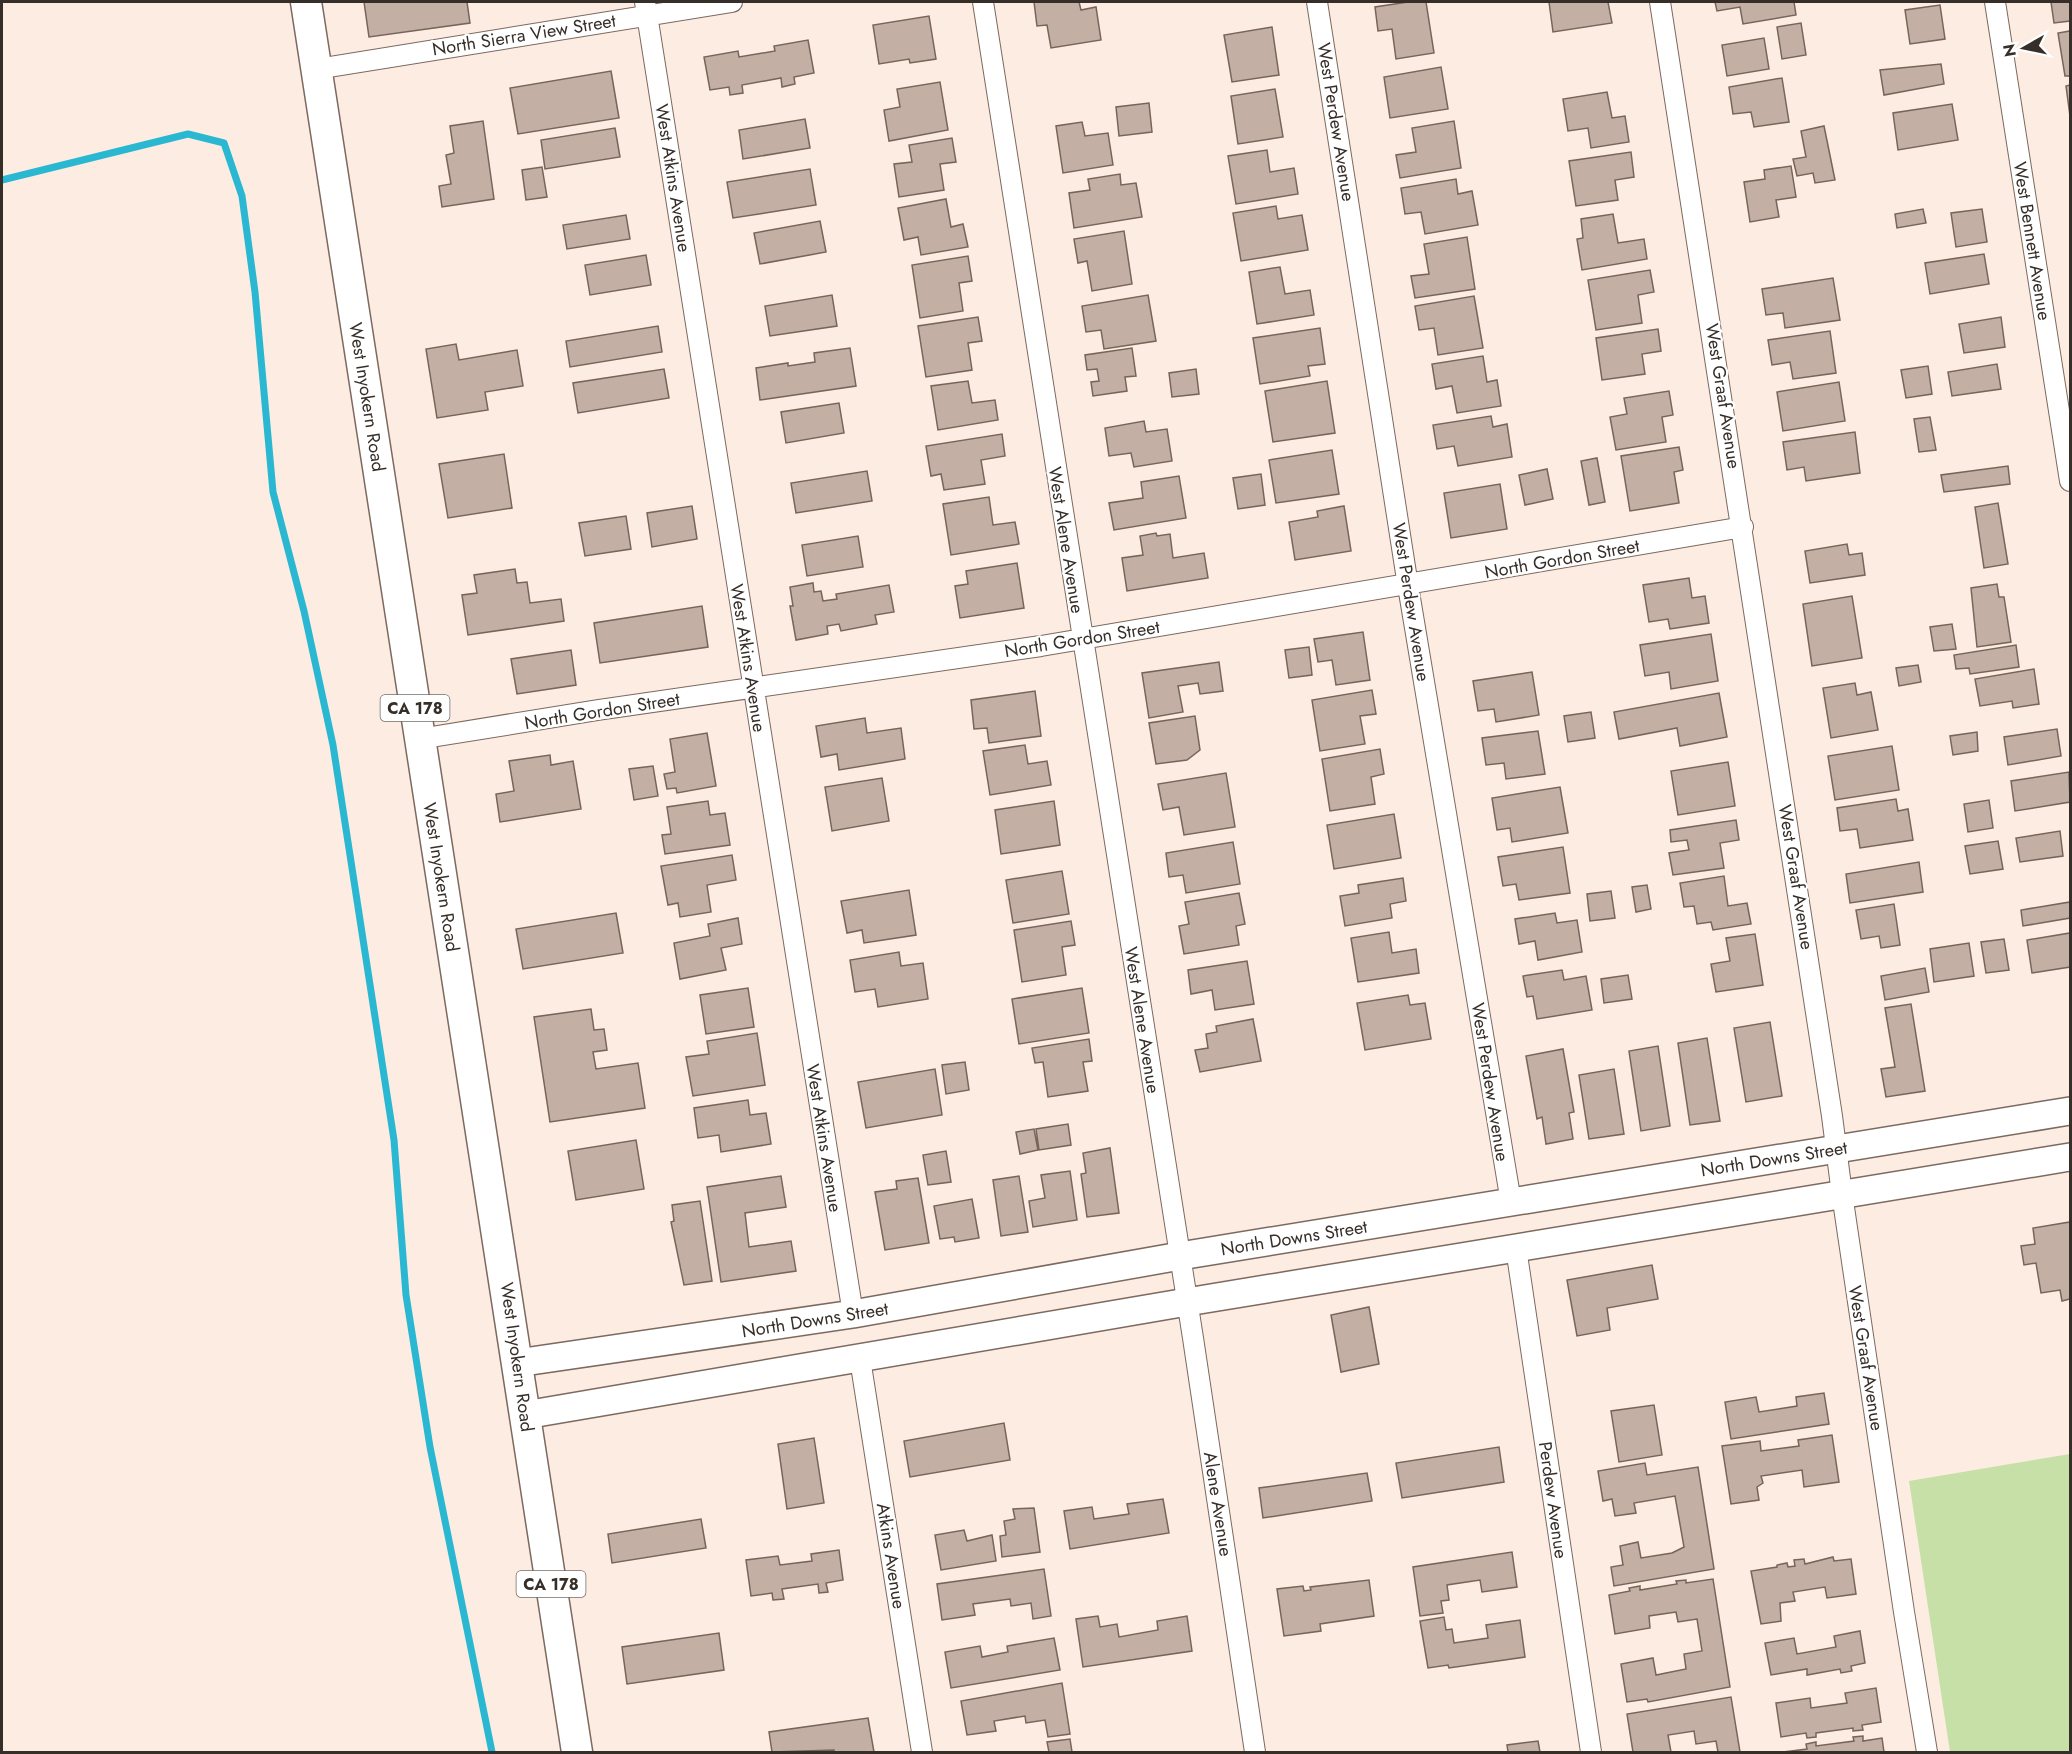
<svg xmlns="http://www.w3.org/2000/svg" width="2072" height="1754" font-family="Jost,sans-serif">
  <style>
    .green { fill: #c6e0a7 }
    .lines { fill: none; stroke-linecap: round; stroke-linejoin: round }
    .stream { stroke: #2ab7d1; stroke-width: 7 }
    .building { fill: #c3afa4; stroke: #77645a; stroke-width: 1.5 }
    .street-casing { stroke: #7c695f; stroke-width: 22 }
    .secondary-casing { stroke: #7c695f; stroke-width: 30 }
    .primary-casing { stroke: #7c695f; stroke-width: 33 }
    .street { stroke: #fff; stroke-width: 20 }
    .secondary { stroke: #fff; stroke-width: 27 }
    .primary { stroke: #fff; stroke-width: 30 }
    .labels { text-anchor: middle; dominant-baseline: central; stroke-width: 4.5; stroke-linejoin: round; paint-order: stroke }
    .shield { fill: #fff; stroke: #726d69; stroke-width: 1.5 }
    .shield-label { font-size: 16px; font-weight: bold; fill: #362e29 }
    .street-label { font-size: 18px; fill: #362e29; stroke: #fff }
  </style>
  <rect width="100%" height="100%" fill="#fdece2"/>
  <path class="green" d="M2070,1454v298h-120l-41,-271z"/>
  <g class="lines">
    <path class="stream" d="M2,180l186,-46 36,9 18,53 13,96 18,200 31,119 29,134 61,395 12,155 24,152 62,305"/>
  </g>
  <path class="building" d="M364,2h103l3,21 -101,14z
    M1034,2h45l2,8 15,-3 5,33 -50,8 -4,-23 -10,1z
    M1408,2h18l8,51 -38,6 -4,-30 -14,2 -3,-24z
    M1549,2h59l4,21 -59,9z
    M1715,2h79l2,13 -53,9 -3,-17 -23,4z
    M2051,2h19v19l-16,2z
    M1940,5l5,34 -35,5 -5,-34z
    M929,16l7,43 -26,4 -1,-4 -30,5 -6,-39z
    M1801,23l5,32 -24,4 -5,-32z
    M1272,27l7,48 -47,7 -8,-47z
    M2070,31v45h-5l-7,-43z
    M1764,38l5,31 -42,7 -5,-31z
    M808,40l6,33 -20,4 1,7 -13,3 -1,-9 -39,7 1,8 -13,2 -1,-8 -19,3 -6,-33 34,-6 1,6 36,-6 -1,-5z
    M1941,64l3,20 -60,11 -4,-25z
    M1441,67l7,42 -58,9 -6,-41z
    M611,71l8,47 -101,16 -8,-46z
    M1782,78l7,44 -35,5 -3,-15 -18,2 -4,-27z
    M940,82l8,48 -59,11 -5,-31 16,-3 -3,-18z
    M2070,85v31l-4,-30z
    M1275,89l8,48 -45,7 -7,-48z
    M1607,92l5,26 13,-2 4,26 -38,6 -3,-20 -20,3 -5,-32z
    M1149,103l3,29 -33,4 -3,-29z
    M1952,104l6,36 -60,10 -5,-37z
    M805,119l5,29 -67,11 -4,-29z
    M483,121l11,78 -52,8 -3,-21 12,-2 -5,-29 8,-2 -4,-27z
    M1454,121l7,47 -61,10 -4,-23 20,-3 -4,-24z
    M1082,122l3,14 23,-3 5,32 -50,8 -7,-47z
    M1824,126l11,54 -20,3 -2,-10 -16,3 -4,-17 13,-2 -5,-26z
    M615,128l5,29 -75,12 -4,-29z
    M952,138l4,24 -16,2 4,26 -45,7 -5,-33 18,-2 -3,-17z
    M1267,150l3,22 24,-4 4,26 -62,10 -8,-48z
    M1631,152l3,25 -19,3 3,20 -42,6 -7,-45z
    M1791,166l5,31 -20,3 3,17 -29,5 -6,-40 21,-3 -1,-9z
    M542,167l5,30 -21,3 -4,-30z
    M810,169l6,36 -83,13 -6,-36z
    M1120,174l1,11 15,-2 6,34 -68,11 -5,-35 21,-3 -2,-11z
    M1456,179l2,15 14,-3 6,34 -53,9 -4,-22 -16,2 -4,-26z
    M946,199l5,28 12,-3 5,23 -47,8 -3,-18 -14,3 -6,-32z
    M1276,206l2,13 24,-4 6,35 -67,11 -8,-48z
    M1923,209l3,14 -29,5 -2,-14z
    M1982,209l5,33 -31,5 -5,-34z
    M1613,214l5,29 26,-4 3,20 -65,11 -5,-31 6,-1 -2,-19z
    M626,215l4,24 -63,10 -4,-24z
    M820,221l6,31 -66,12 -6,-31z
    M1124,231l8,53 -40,7 -5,-30 -9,2 -4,-24z
    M1467,237l8,52 -60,9 -4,-22 18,-2 -5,-30z
    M1984,254l5,30 -59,10 -5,-31z
    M646,255l5,30 -61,10 -5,-30z
    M968,256l4,25 -13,2 4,28 -43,7 -8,-53z
    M1280,267l5,27 25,-4 4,25 -57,9 -8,-52z
    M1650,270l4,22 -16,3 4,28 -46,7 -8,-50z
    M1833,278l7,42 -55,8 -2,-15 -17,2 -4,-26z
    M832,295l5,31 -67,10 -5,-30z
    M1148,295l8,46 -52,8 -3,-19 -15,2 -4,-26z
    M1474,296l9,52 -45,7 -4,-27 -15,2 -4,-24z
    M978,317l4,24 -14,2 4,27 -46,7 -8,-51z
    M2001,317l4,30 -41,6 -5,-29z
    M658,326l4,26 -92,15 -4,-26z
    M1320,328l5,36 -17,2 2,10 -50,8 -7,-46z
    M1658,329l3,22 -19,3 3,20 -43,6 -6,-42z
    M1830,331l6,42 -43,6 -3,-17 -18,3 -4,-25z
    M456,344l3,16 58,-10 6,36 -38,6 3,18 -51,8 -11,-69z
    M850,348l6,38 -96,14 -4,-32 32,-5v3l27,-4 -1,-9z
    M1132,348l4,28 -11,1 2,14 -34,5 -2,-14 8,-1 -2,-12 -10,1 -2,-15z
    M1483,356l4,26 10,-2 4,26 -44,7 -5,-27 -16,3 -4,-25z
    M1997,364l4,25 -49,7 -4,-24z
    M1928,366l4,28 -26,4 -5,-28z
    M664,369l5,29 -91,15 -5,-30z
    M1196,369l3,25 -27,3 -3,-24z
    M968,381l4,22 23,-3 3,20 -60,10 -7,-44z
    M1327,381l8,52 -62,9 -8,-51z
    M1839,382l6,39 -62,10 -6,-39z
    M1669,391l4,24 -11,2 4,25 -50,8 -6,-33 17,-3 -3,-16z
    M839,403l5,30 -58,10 -5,-31z
    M1491,416l2,11 14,-3 5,33 -54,9 -4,-20 -17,3 -4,-24z
    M1930,417l6,33 -17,2 -5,-33z
    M1144,421l2,11 21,-3 5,32 -38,6 -3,-14 -22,3 -4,-28z
    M1855,432l5,41 -54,8 -2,-14 -17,3 -4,-28z
    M1002,434l3,22 -24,4 4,24 -41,6 -3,-16 -10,2 -5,-30z
    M1679,447l4,23 -9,2 5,31 -49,8 -9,-55z
    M1332,450l7,44 -63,9 -7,-43z
    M504,454l8,54 -64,10 -9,-54z
    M1597,458l8,44 -16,3 -8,-44z
    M2008,466l2,18 -66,8 -3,-17z
    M1547,469l6,30 -28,6 -6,-30z
    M867,471l5,30 -76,12 -5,-30z
    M1261,474l4,31 -27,4 -5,-31z
    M1179,476l7,42 -72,12 -5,-27 34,-5 -2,-16z
    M1500,484l7,45 -56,9 -7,-45z
    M989,497l4,28 22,-3 4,22 -68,11 -8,-51z
    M1998,503l10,61 -24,4 -9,-61z
    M692,506l5,33 -45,8 -5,-34z
    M1344,506l7,45 -56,9 -6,-38 29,-5 -1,-6z
    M626,516l5,33 -46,7 -6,-33z
    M1156,533l1,3 13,-2 3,24 31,-5 4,25 -81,13 -5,-33 21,-3 -3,-19z
    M858,536l5,31 -56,9 -5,-31z
    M1847,544l2,11 13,-2 3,22 -55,8 -5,-32z
    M1017,563l7,45 -64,10 -5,-32 13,-2 -2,-13z
    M515,569l2,14 10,-1 3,21 31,-4 3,22 -96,14 -6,-40 15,-2 -3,-18z
    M1689,578l3,20 13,-2 4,27 -39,6 -2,-10 -19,3 -6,-37z
    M813,583l1,9 7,-1 2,10 14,-2 -1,-5 53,-9 5,27 -19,3 2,9 -36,7 -2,-7 -12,2 1,8 -32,6 -6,-34h3l-3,-19z
    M1997,584l2,13h5l7,45 -34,5 -6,-59z
    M1852,596l10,62 -50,8 -9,-62z
    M702,606l6,41 -108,16 -6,-40z
    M1952,624l4,25 -22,2 -4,-24z
    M1363,632l7,48 -34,5 -4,-25 -14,2 -4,-23z
    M1711,634l7,47 -47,8 -2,-17 -24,4 -5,-31z
    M2016,645l3,22 -49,7 -1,-6 -13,1 -2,-14z
    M1309,647l3,28 -23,3 -4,-28z
    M571,650l5,35 -59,9 -6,-35z
    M1219,662l4,29 -23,3 -2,-11 -20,3 5,26 -34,6 -7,-45z
    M1918,665l3,17 -22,4 -3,-18z
    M2034,669l5,35 -26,4 -1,-7 -32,5 -5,-27z
    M1532,672l7,43 -43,7 -2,-13 -16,2 -5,-30z
    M1855,683l2,12 14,-3 7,38 -47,8 -8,-50z
    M1372,690l4,24 -16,2 5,28 -45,7 -8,-51z
    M1035,691l6,45 -52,7 -2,-15 -13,1 -3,-29z
    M1719,693l8,44 -47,9 -3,-18 -58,11 -5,-27z
    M1591,712l4,26 -27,4 -4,-26z
    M1195,716l5,34 -13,10 -31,4 -7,-41z
    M865,718l2,15 34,-5 4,31 -66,11 -2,-16 -16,3 -5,-31z
    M2057,729l4,27 -53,9 -4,-28z
    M1538,731l7,43 -39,5 -2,-16 -18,2 -4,-27z
    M1977,732l1,19 -25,4 -3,-19z
    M707,733l9,53 -39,7 -1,-5 -9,1 -3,-15 11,-2 -5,-33z
    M1025,745l3,19 19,-3 4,24 -61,10 -7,-44z
    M1892,746l7,44 -64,10 -7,-44z
    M1380,749l4,25 -13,3 4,27 -45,7 -8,-52z
    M550,755l1,10 22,-4 8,48 -81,13 -4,-28 18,-3 -5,-30z
    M1728,762l7,44 -57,9 -7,-44z
    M653,766l5,30 -24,4 -5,-31z
    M2069,772l1,30 -55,9 -4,-30z
    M1226,773l9,54 -51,8 -5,-28 -16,3 -5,-26z
    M882,778l7,43 -57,10 -7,-44z
    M1560,787l8,46 -56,9 -2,-14 -13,2 -5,-32z
    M1896,799l2,12 10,-2 5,31 -53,8 -3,-19 -17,2 -3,-23z
    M1989,800l4,28 -25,4 -4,-28z
    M708,801l2,14 15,-2 5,32 -65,9 -3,-19 9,-1 -4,-27z
    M1054,801l6,44 -59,9 -6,-44z
    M1394,814l7,44 -67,11 -7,-44z
    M1736,820l3,20 -19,3 4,25 -51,7 -4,-22 20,-3 -2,-10 -16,2 -1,-12z
    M2060,831l3,25 -43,6 -4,-24z
    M1998,841l5,28 -33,5 -5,-28z
    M1233,842l7,42 -54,9 -3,-18 -14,2 -3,-24z
    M1563,847l7,46 -51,7 -3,-16 -13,2 -5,-29z
    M732,855l4,25 -29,5 4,27 -31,5 -2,-14 -10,2 -7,-39z
    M1919,862l4,30 -73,11 -4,-29z
    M1062,871l7,43 -56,9 -7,-43z
    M1724,876l4,30 19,-3 4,21 -38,6 -2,-8 -14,2 -3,-18 -10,1 -4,-24z
    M1403,878l3,23 -16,3 2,14 -47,8 -5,-30 19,-3 -1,-8z
    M1647,885l4,24 -15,3 -4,-25z
    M909,890l7,45 -52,8 -2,-13 -15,3 -6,-32z
    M1611,891l4,27 -25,3 -3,-27z
    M1239,893l6,31 -9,2 3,19 -55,9 -5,-28 10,-2 -4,-22z
    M2070,902v16l-47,8 -2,-16z
    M1894,904l6,41 -19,3 -2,-12 -18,3 -5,-29z
    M616,913l7,40 -100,16 -7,-40z
    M1555,913l2,10 20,-3 5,32 -44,8 -3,-19 -16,3 -4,-25z
    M738,918l4,26 -21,4 5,22 -46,9 -6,-36 36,-7 -2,-12z
    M1071,921l4,24 -13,2 4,28 -44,7 -8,-52z
    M1389,932l3,21 24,-4 3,24 -61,9 -7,-44z
    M2070,933v34l-38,6 -5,-33z
    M1755,934l8,51 -47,7 -5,-28 19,-3 -4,-23z
    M2004,939l5,31 -23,3 -5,-31z
    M1969,943l5,33 -40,6 -4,-33z
    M899,952l2,14 22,-3 5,36 -50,8 -3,-18 -20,3 -5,-32z
    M1247,961l7,43 -39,6 -3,-20 -21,4 -3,-24z
    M1925,968l4,24 -44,8 -4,-24z
    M1562,970l2,10 22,-4 6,34 -55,9 -4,-23 -6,1 -4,-21z
    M1628,975l4,24 -28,4 -3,-24z
    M748,988l6,39 -48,7 -6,-39z
    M1082,988l7,45 -70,11 -7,-45z
    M1408,995l2,10 15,-2 6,36 -66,11 -8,-47z
    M1911,1004l14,87 -39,6 -5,-28 14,-2 -10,-59z
    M591,1009l3,21 10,-1 3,21 -14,2 3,17 42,-6 7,45 -95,14 -16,-105z
    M1253,1019l8,42 -61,11 -5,-22 13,-2 -2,-14 11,-2 -1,-6z
    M1770,1022l12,74 -36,6 -12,-74z
    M757,1033l8,52 -72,11 -7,-39 23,-3 -2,-13z
    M1707,1038l13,83 -30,4 -12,-82z
    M1089,1039l3,22 -9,1 5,29 -40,6 -5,-35 -8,1 -3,-15z
    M1658,1046l12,80 -29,5 -12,-80z
    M1563,1049l11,63 -5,1 4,26 -27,5 -4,-27 -5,2 -11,-63z
    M965,1062l4,28 -23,4 -4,-29z
    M935,1069l7,46 -76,13 -8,-46z
    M1614,1069l10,65 -35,5 -10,-64z
    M748,1100l2,15 16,-2 5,31 -50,8 -2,-17 -21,3 -4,-30z
    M1068,1124l3,21 -32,5 -3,-21z
    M1034,1129l4,21 -18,4 -4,-22z
    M636,1140l8,49 -68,11 -8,-49z
    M1110,1148l9,65 -32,4 -6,-43 5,-1 -3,-20z
    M946,1151l5,31 -23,3 -5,-30z
    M1070,1171l7,49 -44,7 -4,-26 16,-3 -4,-23z
    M781,1176l5,31 -41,6 4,34 42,-6 5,30 -75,11 -14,-95z
    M1019,1176l9,56 -27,4 -8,-56z
    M918,1178l11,65 -44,7 -10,-58 22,-3 -1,-8z
    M972,1199l7,39 -24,4 -1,-5 -14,2 -6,-33z
    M700,1201l12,80 -28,4 -13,-63 3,-1 -2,-16z
    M2070,1222v77l-8,2 -2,-11 -19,3 -5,-30 -12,2 -3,-19 14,-2 -2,-16z
    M1652,1265l6,34 -51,9 3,22 -33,6 -10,-56z
    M1369,1307l10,57 -38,8 -10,-57z
    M1824,1393l5,31 -98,15 -6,-37 31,-5 3,15 38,-6 -1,-9z
    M1654,1405l8,50 -43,7 -8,-51z
    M1004,1423l6,37 -100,17 -6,-36z
    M1832,1435l7,47 -35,5 -2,-17 -41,6 2,7 -6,4 2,13 -28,4 -9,-58 38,-5 1,10 38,-5 -1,-6z
    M814,1438l10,65 -37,6 -9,-65z
    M1499,1447l5,35 -102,16 -6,-35z
    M1645,1463l2,12 51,-8 16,102 -100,17 -3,-19 12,-2 -3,-19 18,-4 3,16 31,-5 12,-6 -9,-51 -41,7 2,10 -21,3 -3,-17 -9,2 -5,-30z
    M1367,1473l5,28 -109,17 -4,-30z
    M1163,1499l6,34 -99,16 -6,-38 28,-4 2,12 35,-5 -2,-10z
    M1034,1508l6,44 -38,5 -2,-21 6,-1 -2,-14 11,-2 -2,-10z
    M701,1519l5,29 -94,15 -4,-29z
    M964,1530l3,11 25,-6 4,26 -55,9 -6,-35z
    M839,1550l4,30 -17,3 2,9 -9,1 -1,-9 -36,5 2,10 -11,1 -1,-7 -21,3 -5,-36 32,-4 2,9 32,-4 -1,-7z
    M1512,1552l5,35 -35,5 -2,-12 -33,5 2,15 -8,1 2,12 -23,3 -7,-49z
    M1833,1557l1,4 17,-2 5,35 -29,4 -2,-11 -32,5 2,9 -15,2 1,18 -20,3 -10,-53 26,-4v-2l10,-2 1,4 7,-1 -1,-6 10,-1 1,5z
    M1044,1569l7,47 -18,3 -2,-16 -20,3 -1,-7 -37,5 2,11 -33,5 -5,-36z
    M1713,1579l17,108 -82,15 -1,-3 -20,3 -6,-38 32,-6 3,17 30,-6 -2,-15 18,-3 -5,-32 -19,3 -2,-10 -27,4 1,12 -35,6 -6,-39 21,-4 -1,-3 11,-2v4l37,-6 -1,-3 10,-1v3z
    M1369,1580l5,36 -54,8 1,7 -37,5 -7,-47 26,-3 1,5 7,-1 -1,-3z
    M1098,1616l2,11 17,-3 2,13 39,-7 -1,-9 30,-5 5,35 -109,16 -7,-48z
    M1444,1617l2,13 6,-1 2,14 34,-5 -2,-13 34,-5 5,37 -76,11 -1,-3 -20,3 -8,-47z
    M1860,1631l5,32 -14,3 1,5 -11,2 -1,-4 -33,6v-6l-36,6 -6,-32 29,-5 3,16 39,-7 -2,-11z
    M719,1633l5,37 -97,14 -5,-37z
    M1054,1638l6,32 -109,18 -6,-36 35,-6 2,11 26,-5 -1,-6z
    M1062,1683l8,51 -22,3 -3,-17 -19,3 -1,-7 -31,5 2,10 -29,4 -6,-34z
    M1876,1688l5,34 -19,3 1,5 -10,1v-3l-37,5v4l-9,1 -1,-5 -25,4 -5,-34 34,-5 1,10 36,-5 -2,-10z
    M1731,1697l9,55h-22l-2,-11 -20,3 -2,-13 -26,4 3,17h-38l-6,-38z
    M868,1718l6,34h-40v-2l-62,2 -3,-20z
    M1863,1736v5l19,-3 2,14h-101l24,-3 -1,-5 10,-2v4l38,-5 -1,-4z
    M1070,1739l2,13h-23l-2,-10z
    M1538,1741l2,11h-32l-1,-7z"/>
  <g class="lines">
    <g class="street-casing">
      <path id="street" d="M645,2l208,1312
        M983,2l210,1336 62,414
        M1317,2l91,584 103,616
        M1660,2l172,1114 10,78 62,418 23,140
        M1995,2l75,479
        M317,69l415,-67
        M419,739l179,-29 443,-64 702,-119
        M1516,1248l75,504
        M860,1359l62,393"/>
    </g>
    <g class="secondary-casing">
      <path id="secondary" d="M517,1363l336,-49 327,-58 890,-145
        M525,1415l662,-113 883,-145"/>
    </g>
    <g class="primary-casing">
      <path id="primary" d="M306,2l271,1750"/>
    </g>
    <use href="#street" class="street"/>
    <use href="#secondary" class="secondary"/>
    <use href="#primary" class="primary"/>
  </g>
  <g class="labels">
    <g class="shield">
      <rect x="380.5" y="695" width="69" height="26" rx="4.5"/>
      <rect x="516.5" y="1571" width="69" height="26" rx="4.5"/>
    </g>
    <g class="shield-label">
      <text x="415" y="708">CA 178</text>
      <text x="551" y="1584">CA 178</text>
    </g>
    <g class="street-label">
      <text transform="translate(524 35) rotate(-9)">North Sierra View Street</text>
      <text transform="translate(1336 122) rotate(81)">West Perdew Avenue</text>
      <text transform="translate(673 178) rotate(81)">West Atkins Avenue</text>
      <text transform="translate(2032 241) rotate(81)">West Bennett Avenue</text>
      <text transform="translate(1723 396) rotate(81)">West Graaf Avenue</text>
      <text transform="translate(367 397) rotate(81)">West Inyokern Road</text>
      <text transform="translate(1066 540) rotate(81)">West Alene Avenue</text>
      <text transform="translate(1562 559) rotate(-10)">North Gordon Street</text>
      <text transform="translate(1411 602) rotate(81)">West Perdew Avenue</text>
      <text transform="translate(1082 639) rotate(-9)">North Gordon Street</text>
      <text transform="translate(748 658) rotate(81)">West Atkins Avenue</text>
      <text transform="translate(602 711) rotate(-9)">North Gordon Street</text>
      <text transform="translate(441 877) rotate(81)">West Inyokern Road</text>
      <text transform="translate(1796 877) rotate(81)">West Graaf Avenue</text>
      <text transform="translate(1142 1020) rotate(81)">West Alene Avenue</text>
      <text transform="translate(1490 1082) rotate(81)">West Perdew Avenue</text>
      <text transform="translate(824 1138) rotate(81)">West Atkins Avenue</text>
      <text transform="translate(1774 1159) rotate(-9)">North Downs Street</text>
      <text transform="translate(1294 1238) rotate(-9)">North Downs Street</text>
      <text transform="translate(815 1320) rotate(-9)">North Downs Street</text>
      <text transform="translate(517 1357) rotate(82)">West Inyokern Road</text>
      <text transform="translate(1866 1358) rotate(81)">West Graaf Avenue</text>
      <text transform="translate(1553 1500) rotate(82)">Perdew Avenue</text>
      <text transform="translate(1218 1504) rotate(81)">Alene Avenue</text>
      <text transform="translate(891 1556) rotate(81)">Atkins Avenue</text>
    </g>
  </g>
  <rect width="2072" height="1754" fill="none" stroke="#362e29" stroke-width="6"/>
  <g transform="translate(2024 48) rotate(261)" stroke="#ffffff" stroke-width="4.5" paint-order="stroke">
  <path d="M0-4.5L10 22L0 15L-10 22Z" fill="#362e29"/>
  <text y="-9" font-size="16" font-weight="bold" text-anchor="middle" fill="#362e29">N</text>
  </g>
</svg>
